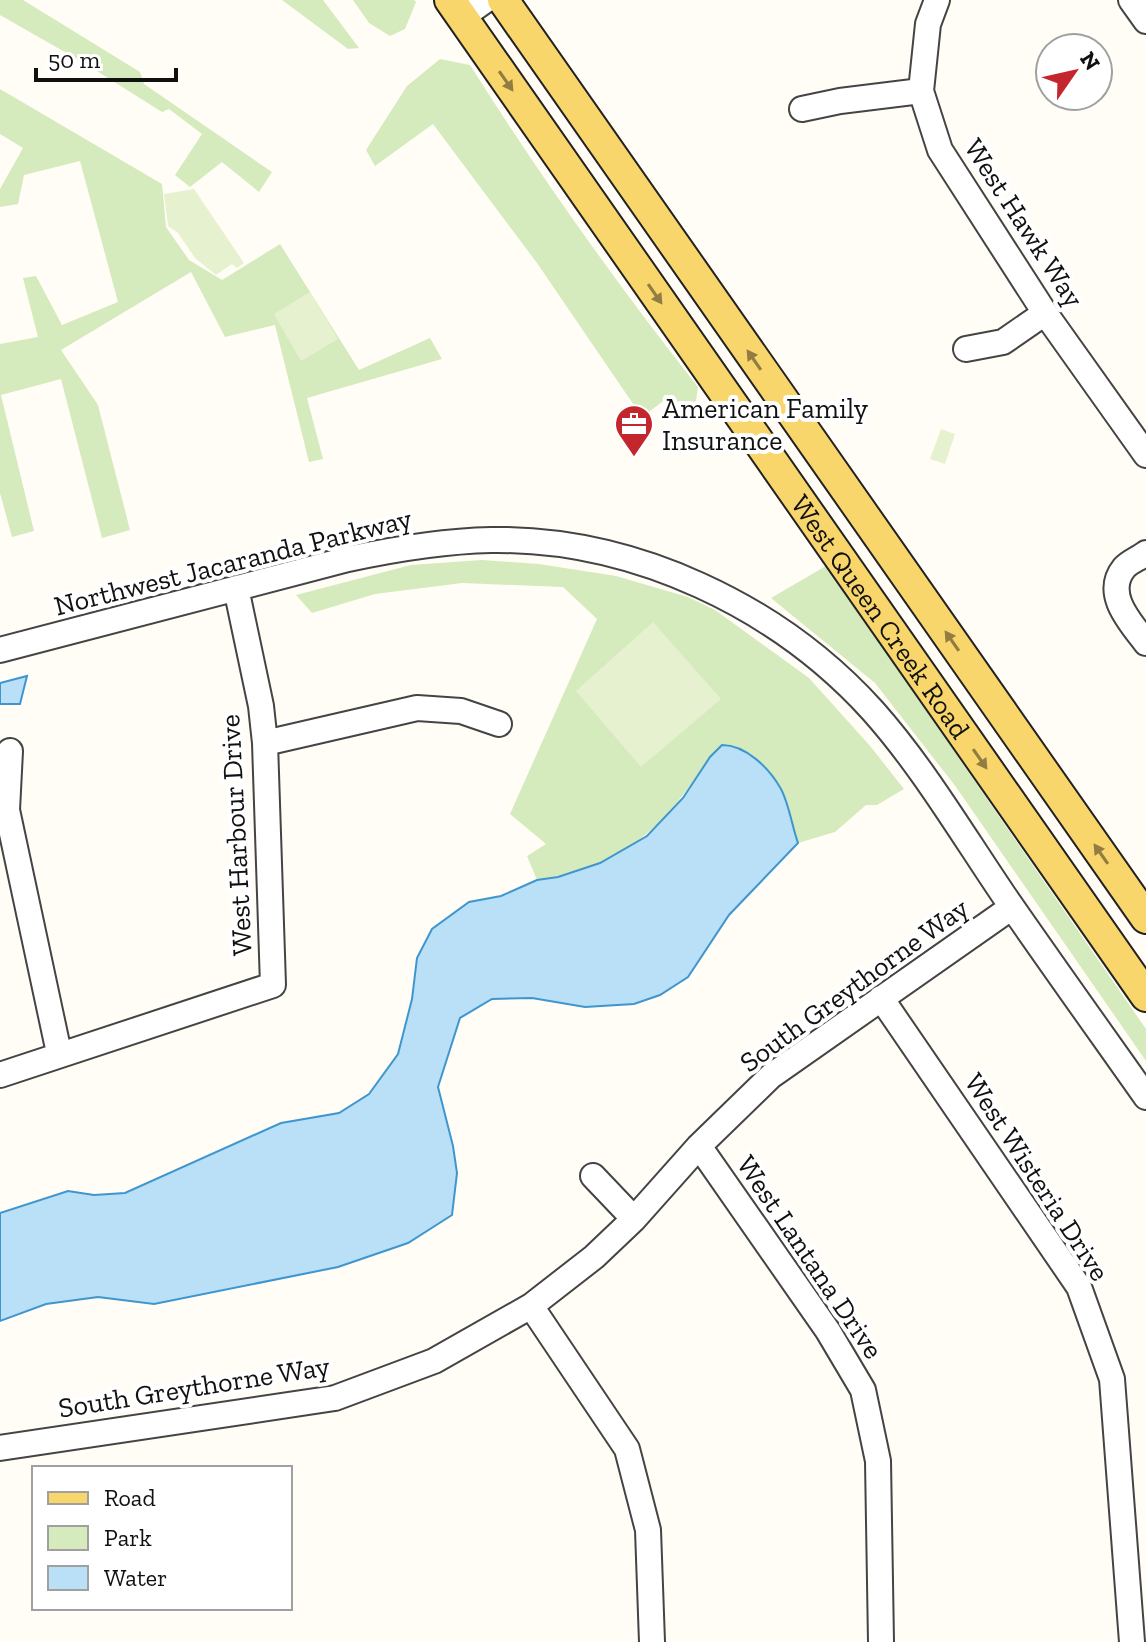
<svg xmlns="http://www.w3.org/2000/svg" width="1146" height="1642" font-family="'Zilla Slab',serif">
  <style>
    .green { fill: #d5ebbd }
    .pitch { fill: #e6f2cf }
    .water { fill: #b9e0f7; stroke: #3f96cf; stroke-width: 2 }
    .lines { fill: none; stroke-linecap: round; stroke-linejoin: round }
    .minor-casing { stroke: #444; stroke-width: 28 }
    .major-casing { stroke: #222; stroke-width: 34 }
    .minor { stroke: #fff; stroke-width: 24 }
    .major { stroke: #f9d66b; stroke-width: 30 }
    .oneway { fill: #917d42 }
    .labels { text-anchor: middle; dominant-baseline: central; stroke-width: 8; stroke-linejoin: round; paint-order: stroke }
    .street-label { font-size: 28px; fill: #111; stroke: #fff }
    .poi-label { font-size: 28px; fill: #111; stroke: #fff; text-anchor: start }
  </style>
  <rect width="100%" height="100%" fill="#fffdf5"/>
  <path class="green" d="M0,0h23l117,72 4,12 128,88 -13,20 -37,-30 -32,25 -15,-12 27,-41 -33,-25 -7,3 -78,-49 -84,-48z
    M282,0h41l36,48 -11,1z
    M353,0h61l2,2 -11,27 -15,7 -21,-13z
    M440,59l30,6c70,111 146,218 228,322l-4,28 -7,4 -17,-23 -28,21 -105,-154 -104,-139 -58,42 -9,-16 41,-64z
    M0,89l162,95 4,43 23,33 33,20 58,-36 79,126 71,-32 12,21 -135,39 16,61 -14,3 -34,-137 -50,12 -34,-65 -130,78 37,55 32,125 -28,8 -41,-159 -60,16 33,136 -22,6 -12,-44v-149l38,-7 -15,-59 13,-2 26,49 56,-23 -38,-141 -56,14 -6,29 -18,3v-18l23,-41 -23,-14z
    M482,560l57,4 77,12 72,21 27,13 94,68 62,69 33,42 -27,16h-11l-31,27 -37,11 -17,-53 -21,-27 -50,-6c-46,70 -87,111 -173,123l-10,-24 19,-12 -36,-30 87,-195 -34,-32 -101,-4 -87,11 -63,19 -16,-18 115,-30z
    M826,566l320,463v32l-190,-274 -81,-104 -104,-85z"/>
  <path class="pitch" d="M194,189l50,74 -7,5 -5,-4 -16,11 -21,-17 -17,-25 -10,-7 -4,-32z
    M310,292l28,47 -37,22 -27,-47z
    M941,429l14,5 -10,30 -15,-5z
    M653,622l68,77 -80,68 -65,-76z"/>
  <path class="water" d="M27,676l-7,28h-20v-21z
    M722,745c24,0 47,23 59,44 8,15 11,37 17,54l-69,72 -41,62 -28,18 -26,9 -49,3 -53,-9 -40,1 -32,19 -22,69 15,59 4,27 -5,42 -44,28 -70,24 -184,37 -56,-7 -52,7 -46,17v-108l68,-22 26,4 31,-2 156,-70 58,-10 30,-19 29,-40 14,-55 5,-41 15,-29 37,-27 32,-6 36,-16 21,-3 42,-14 47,-27 36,-38 27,-41z"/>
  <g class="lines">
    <g class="minor-casing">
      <path id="minor" d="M937,0l-9,24 -7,67 19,59 105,163 101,142
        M1131,0l15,21
        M462,17l24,-17
        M802,109l38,-8 81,-10
        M966,349l37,-7 42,-29
        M1146,553c-6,5 -17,9 -22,15 -21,26 7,55 22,75
        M0,650l348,-91c47,-10 95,-18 143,-19 143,-2 287,66 382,171 49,55 88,121 130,183 47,68 95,135 143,203
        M265,743l152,-35 44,3 38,13
        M10,751l-3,59 52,243
        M881,998l198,289 33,92 20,263
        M0,1075l273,-90 -8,-242 -4,-37 -25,-118
        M699,1146l129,185 35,59 15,71 3,181
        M593,1176l41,43
        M531,1306l96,143 21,81 4,112
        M0,1448l335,-50 99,-37 97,-55 63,-49 40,-38 65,-73 72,-70 241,-169"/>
    </g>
    <g class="major-casing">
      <g id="major">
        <path id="s1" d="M450,0l696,996"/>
        <path d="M503,0l643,918"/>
      </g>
    </g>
    <use href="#minor" class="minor"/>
    <use href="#major" class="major"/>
  </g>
  <defs><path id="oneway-solid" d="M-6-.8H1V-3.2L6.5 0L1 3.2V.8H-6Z" transform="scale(2)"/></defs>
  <g class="oneway">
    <use href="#oneway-solid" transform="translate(506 81) rotate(55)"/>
    <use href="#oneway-solid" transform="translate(655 294) rotate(55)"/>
    <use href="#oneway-solid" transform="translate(754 360) rotate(-125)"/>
    <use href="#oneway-solid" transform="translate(952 641) rotate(-125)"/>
    <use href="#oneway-solid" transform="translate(980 759) rotate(55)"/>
    <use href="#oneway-solid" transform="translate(1101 854) rotate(-125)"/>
  </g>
  <defs>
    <g id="office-pin" transform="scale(2)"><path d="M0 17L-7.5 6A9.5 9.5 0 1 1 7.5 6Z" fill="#c4262e" stroke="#fff"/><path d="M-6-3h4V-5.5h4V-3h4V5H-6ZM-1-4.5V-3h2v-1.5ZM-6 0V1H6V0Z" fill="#fff"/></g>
  </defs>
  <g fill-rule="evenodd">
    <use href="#office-pin" x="634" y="424"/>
  </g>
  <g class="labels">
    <g class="street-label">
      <text transform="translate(1024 223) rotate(57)">West Hawk Way</text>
      <text transform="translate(233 562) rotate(-14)">Northwest Jacaranda Parkway</text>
      <text stroke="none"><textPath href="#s1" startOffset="752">West Queen Creek Road</textPath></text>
      <text transform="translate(236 835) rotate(-93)">West Harbour Drive</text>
      <text transform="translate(854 985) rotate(-36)">South Greythorne Way</text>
      <text transform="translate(1037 1177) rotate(57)">West Wisteria Drive</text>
      <text transform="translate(810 1257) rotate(56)">West Lantana Drive</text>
      <text transform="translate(194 1387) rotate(-9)">South Greythorne Way</text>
    </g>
    <g class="poi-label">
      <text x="662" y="408">American Family<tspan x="662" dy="32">Insurance</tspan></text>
    </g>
  </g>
  <rect x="32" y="1466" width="260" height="144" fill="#ffffff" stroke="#a0a0a0" stroke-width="2"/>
  <rect x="48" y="1492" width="40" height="12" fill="#f9d66b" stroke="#a0a0a0" stroke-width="2"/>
  <text x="104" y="1506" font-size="24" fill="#111111">Road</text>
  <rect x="48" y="1526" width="40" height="24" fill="#d5ebbd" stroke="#a0a0a0" stroke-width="2"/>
  <text x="104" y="1546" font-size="24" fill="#111111">Park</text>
  <rect x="48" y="1566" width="40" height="24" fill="#b9e0f7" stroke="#a0a0a0" stroke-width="2"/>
  <text x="104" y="1586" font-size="24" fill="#111111">Water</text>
  <g transform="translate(1074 72) rotate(56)"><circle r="38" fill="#ffffff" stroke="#a0a0a0" stroke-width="2"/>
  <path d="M0-6L14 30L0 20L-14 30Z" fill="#c4262e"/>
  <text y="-12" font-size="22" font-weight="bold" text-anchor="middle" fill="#111111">N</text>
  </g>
  <path d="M36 68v12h140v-12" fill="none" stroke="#111111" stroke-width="4"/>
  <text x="48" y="68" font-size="24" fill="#111111" stroke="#ffffff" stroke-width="6" paint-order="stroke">50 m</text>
</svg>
